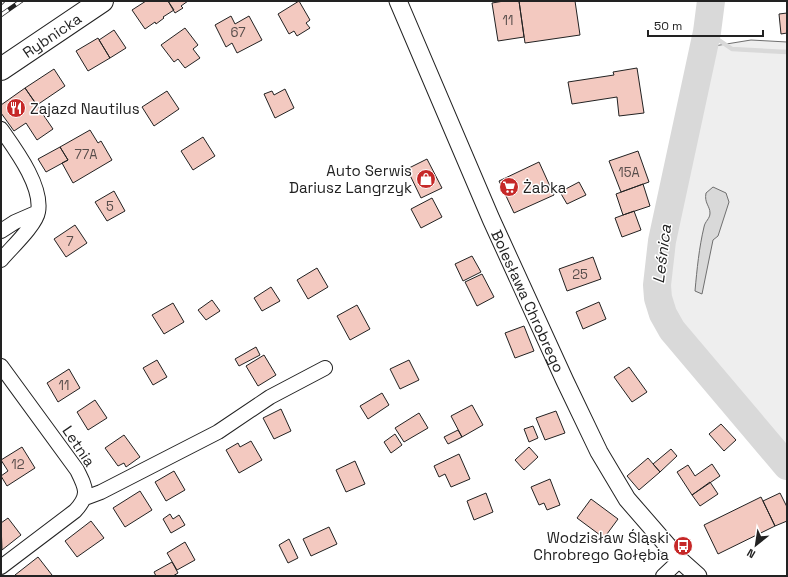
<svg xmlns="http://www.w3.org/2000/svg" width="788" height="577" font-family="'Space Grotesk',sans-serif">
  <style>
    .green { fill: #eee; stroke: #6f6f6f }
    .water { fill: #d9d9d9; stroke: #6f6f6f }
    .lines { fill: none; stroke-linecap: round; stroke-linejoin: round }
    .stream { stroke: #d9d9d9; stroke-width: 4.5 }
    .river { stroke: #d9d9d9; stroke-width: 28 }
    .building { fill: #f3c9c0; stroke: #222 }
    .minor-casing { stroke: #222; stroke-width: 16 }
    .tertiary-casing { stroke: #222; stroke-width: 19 }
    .primary-casing { stroke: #222; stroke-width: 24 }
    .minor { stroke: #fff; stroke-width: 14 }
    .tertiary { stroke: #fff; stroke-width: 17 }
    .primary { stroke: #fff; stroke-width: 22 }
    .rail-casing { stroke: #222; stroke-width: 4.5 }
    .rail { stroke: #fff; stroke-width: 3; stroke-dasharray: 9; stroke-linecap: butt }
    .labels { text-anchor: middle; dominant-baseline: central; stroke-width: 3; stroke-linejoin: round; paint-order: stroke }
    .number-label { font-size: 13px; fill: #564c4a }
    .street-label { font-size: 15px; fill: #222; stroke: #fff }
    .poi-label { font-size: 15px; fill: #222; stroke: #fff; text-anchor: start }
    .water-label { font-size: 16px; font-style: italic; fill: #222; stroke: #fff }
  </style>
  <rect width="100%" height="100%" fill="#fff"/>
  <path class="green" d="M751,40l36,2v414l-112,-136 -7,-18 -3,-22 21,-97 28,-137z"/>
  <path class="water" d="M713,187l13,6 3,9 -11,34 -5,4 -11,54 -7,-3c2,-22 4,-43 9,-64 1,-6 6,-8 6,-14 0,-7 -6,-10 -4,-20z"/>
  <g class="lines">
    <path class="stream" d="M707,32l25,17 55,3"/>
    <path class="river" d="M711,1l-4,31 -45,209 -5,44 1,13 5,16 9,16 115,136"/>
  </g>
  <path class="building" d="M146,1h22l6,9 -11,7 1,1 -8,6 -1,-2 -10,7 -13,-19z
    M168,1h20l-7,5 2,2 -8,5z
    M299,1l11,19 -4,3 4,5 -13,8 -3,-5 -5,3 -11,-20z
    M504,1h15l5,36 -26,4 -6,-38z
    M519,1h56l5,34 -55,8z
    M787,13v20l-6,1 -2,-20z
    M231,16l4,8 14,-8 13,24 -25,13 -5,-10 -6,4 -11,-22z
    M185,28l13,17 -5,4 7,9 -15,10 -7,-9 -4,3 -13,-17z
    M114,30l12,18 -16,10 -11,-18z
    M98,38l12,20 -22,13 -12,-20z
    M637,68l7,45 -25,3 -2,-19 -45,7 -4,-22 46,-7 -1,-3z
    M54,69l11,17 -28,19 -12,-17z
    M25,88l28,41 -16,11 -11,-17 -12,8 -13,-18v-8z
    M285,89l9,19 -19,10 -11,-24 8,-3 2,4z
    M167,91l12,18 -25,17 -12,-19z
    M90,130l8,13 3,-2 11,19 -39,23 -11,-20 6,-3 -8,-13z
    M203,137l12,19 -22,14 -12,-19z
    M60,147l8,13 -22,12 -8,-13z
    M638,151l11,31 -28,10 -12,-31z
    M427,159l15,29 -21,10 -14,-29z
    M539,162l15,33 -40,18 -15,-32z
    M579,182l7,13 -19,9 -7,-12z
    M643,184l7,22 -27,9 -7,-21z
    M114,191l11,20 -18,10 -12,-19z
    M432,198l10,19 -21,11 -10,-19z
    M634,211l7,19 -19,7 -7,-19z
    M75,225l12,18 -21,14 -12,-18z
    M472,256l9,16 -18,9 -8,-17z
    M593,257l8,22 -34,12 -8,-22z
    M317,268l11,19 -20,12 -11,-19z
    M482,274l12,23 -17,9 -12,-24z
    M271,287l9,14 -18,10 -8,-13z
    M212,300l8,11 -14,9 -8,-10z
    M599,302l7,17 -23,10 -7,-17z
    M173,303l11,19 -20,12 -12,-19z
    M357,305l13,24 -20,11 -13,-24z
    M524,326l10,25 -19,7 -10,-25z
    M256,347l4,8 -21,11 -4,-7z
    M264,355l12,20 -18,11 -12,-20z
    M157,360l10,17 -14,8 -10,-17z
    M409,360l10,20 -19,9 -10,-20z
    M629,367l18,25 -15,10 -18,-25z
    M69,369l11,19 -22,14 -11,-19z
    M382,393l7,12 -21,14 -8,-13z
    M95,400l12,18 -19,12 -11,-18z
    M472,405l11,20 -21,12 -11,-21z
    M281,409l10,22 -17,8 -11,-21z
    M556,411l9,22 -20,7 -9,-22z
    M419,413l9,15 -24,14 -9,-14z
    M721,424l15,16 -12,11 -15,-17z
    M533,426l5,12 -9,4 -5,-13z
    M458,430l4,7 -14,7 -4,-7z
    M395,434l7,11 -11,8 -7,-11z
    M124,435l16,22 -14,10 -2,-4 -6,3 -13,-18z
    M251,441l11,19 -23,13 -13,-23 12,-7 2,4z
    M22,447l13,21 -28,18 -6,-10 7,-5 -7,-11z
    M529,447l9,10 -14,13 -9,-10z
    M671,449l6,7 -17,16 -7,-8z
    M459,454l11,25 -19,8 -6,-13 -6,3 -5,-11z
    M648,458l12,14 -21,18 -12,-14z
    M355,461l10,23 -19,8 -10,-22z
    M712,464l8,12 -28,19 -15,-23 11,-7 7,11z
    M174,471l11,19 -19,11 -11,-19z
    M550,479l10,26 -13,5 -3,-7 -5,2 -8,-18z
    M710,482l8,12 -18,12 -8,-11z
    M140,491l12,19 -27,17 -12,-19z
    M486,493l7,19 -19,8 -7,-19z
    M780,493l7,14v14l-12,5 -12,-25z
    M761,497l14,29 -57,28 -14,-29z
    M591,499l27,20 -14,19 -27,-20z
    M170,514l3,5 6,-4 6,10 -14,8 -8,-14z
    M8,518l13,17 -19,15 -1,-27z
    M91,521l13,17 -27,19 -12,-16z
    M329,527l8,17 -26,12 -8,-17z
    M289,539l9,19 -10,5 -9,-18z
    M185,542l10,18 -18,10 -10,-17z
    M38,557l14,18 -2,1h-33l-2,-1z
    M172,562l6,11 -5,3h-17l-2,-4z"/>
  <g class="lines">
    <g class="minor-casing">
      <path id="minor" d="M1,129c14,20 42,57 37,83 -2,13 -28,37 -37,48
        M1,231l14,-9 23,-10
        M1,366l76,104c9,18 13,25 -2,41l-74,56
        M85,498l16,-6 117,-60 52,-35 55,-29
        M663,576l17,-16"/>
    </g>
    <g class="tertiary-casing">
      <g id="tertiary">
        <path id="s1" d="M398,1l93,218 74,162 34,71 28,47 53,61 18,16"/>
      </g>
    </g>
    <g class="primary-casing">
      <g id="primary">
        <path id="s2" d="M1,69l101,-68"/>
      </g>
    </g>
    <use href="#minor" class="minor"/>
    <use href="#tertiary" class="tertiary"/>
    <use href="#primary" class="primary"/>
    <g class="rail-casing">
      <path id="rail" d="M1,3l2,-2
        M1,15l20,-14"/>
    </g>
    <use href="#rail" class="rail"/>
  </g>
  <defs>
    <g id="restaurant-disc" transform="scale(1)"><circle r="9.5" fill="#c62828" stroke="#fff"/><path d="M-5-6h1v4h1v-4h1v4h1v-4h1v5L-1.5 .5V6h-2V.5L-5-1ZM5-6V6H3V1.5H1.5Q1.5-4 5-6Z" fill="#fff"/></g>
    <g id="shop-disc" transform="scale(1)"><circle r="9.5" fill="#c62828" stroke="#fff"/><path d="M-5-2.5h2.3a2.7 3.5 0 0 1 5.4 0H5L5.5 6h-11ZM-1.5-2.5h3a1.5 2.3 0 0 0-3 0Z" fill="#fff"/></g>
    <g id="supermarket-disc" transform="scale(1)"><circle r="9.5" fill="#c62828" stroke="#fff"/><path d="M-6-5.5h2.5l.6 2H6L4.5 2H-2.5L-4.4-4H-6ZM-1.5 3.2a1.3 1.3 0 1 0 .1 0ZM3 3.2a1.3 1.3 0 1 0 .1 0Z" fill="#fff"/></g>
    <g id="bus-disc" transform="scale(1)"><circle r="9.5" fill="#c62828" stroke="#fff"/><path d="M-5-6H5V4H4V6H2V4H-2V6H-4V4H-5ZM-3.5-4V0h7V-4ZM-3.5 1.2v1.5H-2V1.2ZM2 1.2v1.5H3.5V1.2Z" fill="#fff"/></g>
  </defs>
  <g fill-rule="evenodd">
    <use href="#restaurant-disc" x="16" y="108"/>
    <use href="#shop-disc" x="426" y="179"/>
    <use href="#supermarket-disc" x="509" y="187"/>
    <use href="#bus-disc" x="683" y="546"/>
  </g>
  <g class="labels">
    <g class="number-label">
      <text x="508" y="20">11</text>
      <text x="238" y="32">67</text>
      <text x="86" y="154">77A</text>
      <text x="629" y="172">15A</text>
      <text x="110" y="206">5</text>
      <text x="70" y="241">7</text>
      <text x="580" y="274">25</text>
      <text x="64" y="385">11</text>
      <text x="18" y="464">12</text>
    </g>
    <g class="street-label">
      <text stroke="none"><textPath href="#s2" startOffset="61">Rybnicka</textPath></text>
      <text stroke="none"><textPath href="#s1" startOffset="327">Bolesława Chrobrego</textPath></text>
      <text transform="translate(79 446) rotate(56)">Letnia</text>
    </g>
    <g class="poi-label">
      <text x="30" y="108">Zajazd Nautilus</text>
      <text x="412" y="170" text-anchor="end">Auto Serwis<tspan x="412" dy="17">Dariusz Langrzyk</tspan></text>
      <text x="523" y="187">Żabka</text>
      <text x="669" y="537" text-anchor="end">Wodzisław Śląski<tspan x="669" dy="17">Chrobrego Gołębia</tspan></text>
    </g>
    <g class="water-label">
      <text transform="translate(662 254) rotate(-83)">Leśnica</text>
    </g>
  </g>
  <rect width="788" height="577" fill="none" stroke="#222222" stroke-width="4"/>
  <g transform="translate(756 545) rotate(210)" stroke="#ffffff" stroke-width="3" paint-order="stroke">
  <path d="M0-3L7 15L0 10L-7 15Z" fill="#222222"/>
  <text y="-6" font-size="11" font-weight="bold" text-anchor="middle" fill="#222222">N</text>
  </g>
  <path d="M648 30v6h115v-6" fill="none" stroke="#222222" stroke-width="2"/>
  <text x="654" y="30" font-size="12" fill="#222222" stroke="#ffffff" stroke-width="3" paint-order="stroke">50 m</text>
</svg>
